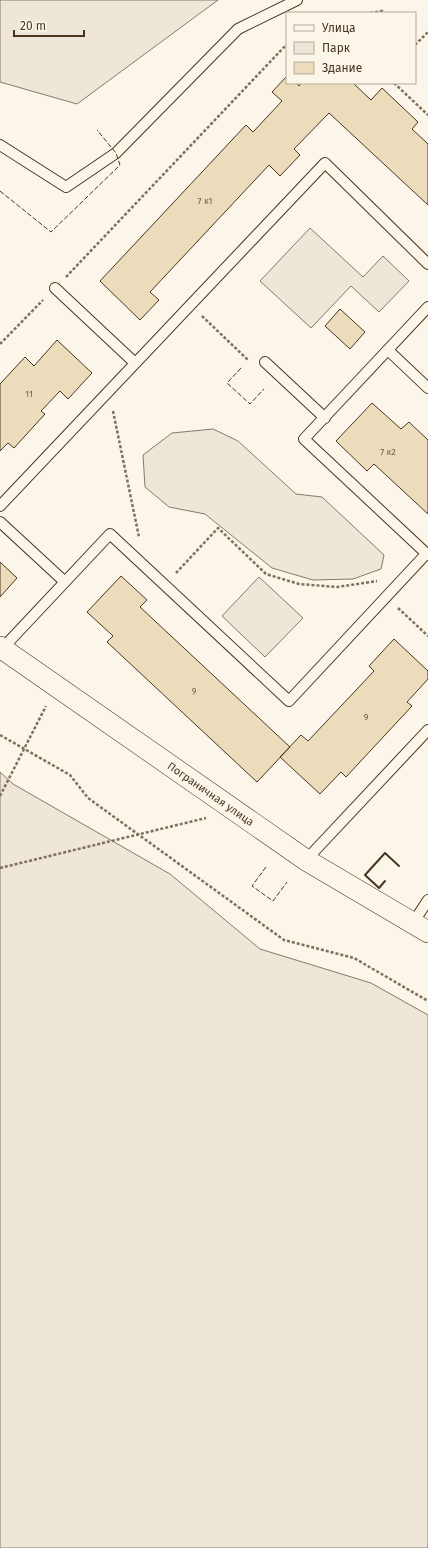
<svg xmlns="http://www.w3.org/2000/svg" width="428" height="1548" font-family="'Fira Sans',sans-serif">
  <style>
    .green { fill: #ede6d9; stroke: #887966 }
    .building { fill: #ecdcbc; stroke: #4a3520 }
    .lines { fill: none; stroke-linecap: round; stroke-linejoin: round }
    .service-casing { stroke: #4a3520; stroke-width: 12 }
    .minor-casing { stroke: #4a3520; stroke-width: 22 }
    .path { stroke: #7f6f5c; stroke-width: 2.5; stroke-dasharray: 3 2; stroke-linecap: butt }
    .service { stroke: #fbf6e9; stroke-width: 10 }
    .minor { stroke: #fbf6e9; stroke-width: 21 }
    .fence { stroke: #4a3520; stroke-width: 1; stroke-dasharray: 5 2; stroke-linecap: butt }
    .wall { stroke: #4a3520; stroke-width: 2 }
    .labels { text-anchor: middle; dominant-baseline: central; stroke-width: 3; stroke-linejoin: round; paint-order: stroke }
    .number-label { font-size: 9px; fill: #725f47 }
    .street-label { font-size: 11px; fill: #4a3520; stroke: #fbf6e9 }
  </style>
  <rect width="100%" height="100%" fill="#fbf6e9"/>
  <path class="green" d="M0,0h218l-141,104 -77,-22z
    M310,228l53,49 20,-21 26,25 -30,31 -28,-26 -40,42 -51,-47z
    M213,429l25,12 58,53 26,3 62,58 -3,14 -28,10 -40,1 -41,-12 -67,-54 -36,-7 -24,-20 -2,-32 29,-22z
    M259,577l44,41 -38,39 -43,-41z
    M0,772l13,12 157,90 90,75 111,34 57,32v533h-428z"/>
  <path class="building" d="M287,76v7h9l3,3 2,-3h52l18,17 11,-12 36,34 -6,7 16,15v61l-99,-92 -35,36 6,6 -20,21 -11,-11 -119,127 9,8 -19,20 -40,-39 146,-156 7,7 29,-31 -10,-9z
    M340,309l25,23 -15,17 -25,-23z
    M57,340l35,33 -24,26 -8,-8 -19,20 4,3 -31,34 -6,-5 -8,8v-67l25,-27 9,9z
    M372,403l29,26 8,-7 19,18v74l-54,-50 -7,7 -31,-30z
    M0,562l17,16 -17,19z
    M121,576l26,24 -7,7 150,140 -33,35 -150,-140 6,-6 -26,-24z
    M394,639l34,32v8l-21,23 5,4 -66,71 -5,-5 -21,22 -40,-37 21,-22 7,6 66,-70 -5,-5z"/>
  <g class="lines">
    <g class="service-casing">
      <path id="service" d="M0,145l66,42 50,-34 122,-124 59,-29
        M55,288l80,75
        M428,307l-124,132 124,116
        M388,350l40,38
        M265,362l60,56
        M0,506l325,-343 103,101
        M0,522l65,60
        M2,649l108,-115 179,167 138,-148
        M306,860l122,-130
        M413,923l15,-23"/>
    </g>
    <g class="minor-casing">
      <g id="minor">
        <path id="s1" d="M0,647l306,213 122,72"/>
      </g>
    </g>
    <path class="path" d="M370,13l12,-2 2,2
      M415,43l1,1 12,-12
      M394,83l34,32
      M66,277l221,-233
      M202,316l46,44
      M0,344l43,-44
      M113,411l26,126
      M176,573l42,-45 48,46 33,10 38,3 40,-6
      M398,608l30,28
      M0,735l70,40 18,23 196,142 70,18 74,43
      M0,796l46,-90
      M0,868l206,-50"/>
    <use href="#service" class="service"/>
    <use href="#minor" class="minor"/>
    <path class="fence" d="M0,191l51,41 69,-67 -4,-12 -19,-23
      M241,368l-14,15 23,21 14,-15
      M266,867l-14,19 21,15 14,-19"/>
    <path class="wall" d="M385,881l-6,7 -14,-13 20,-22 14,13"/>
  </g>
  <g class="labels">
    <g class="number-label">
      <text x="205" y="201">7 к1</text>
      <text x="29" y="394">11</text>
      <text x="388" y="452">7 к2</text>
      <text x="194" y="691">9</text>
      <text x="366" y="717">9</text>
    </g>
    <g class="street-label">
      <text stroke="none"><textPath href="#s1" startOffset="257">Пограничная улица</textPath></text>
    </g>
  </g>
  <rect x="286" y="12" width="130" height="72" fill="#fbf6e9" stroke="#b4a999"/>
  <rect x="294" y="25" width="20" height="6" fill="#fbf6e9" stroke="#b4a999"/>
  <text x="322" y="32" font-size="12" fill="#4a3520">Улица</text>
  <rect x="294" y="42" width="20" height="12" fill="#ede6d9" stroke="#b4a999"/>
  <text x="322" y="52" font-size="12" fill="#4a3520">Парк</text>
  <rect x="294" y="62" width="20" height="12" fill="#ecdcbc" stroke="#b4a999"/>
  <text x="322" y="72" font-size="12" fill="#4a3520">Здание</text>
  <path d="M14 30v6h70v-6" fill="none" stroke="#4a3520" stroke-width="2"/>
  <text x="20" y="30" font-size="12" fill="#4a3520" stroke="#fbf6e9" stroke-width="3" paint-order="stroke">20 m</text>
</svg>
